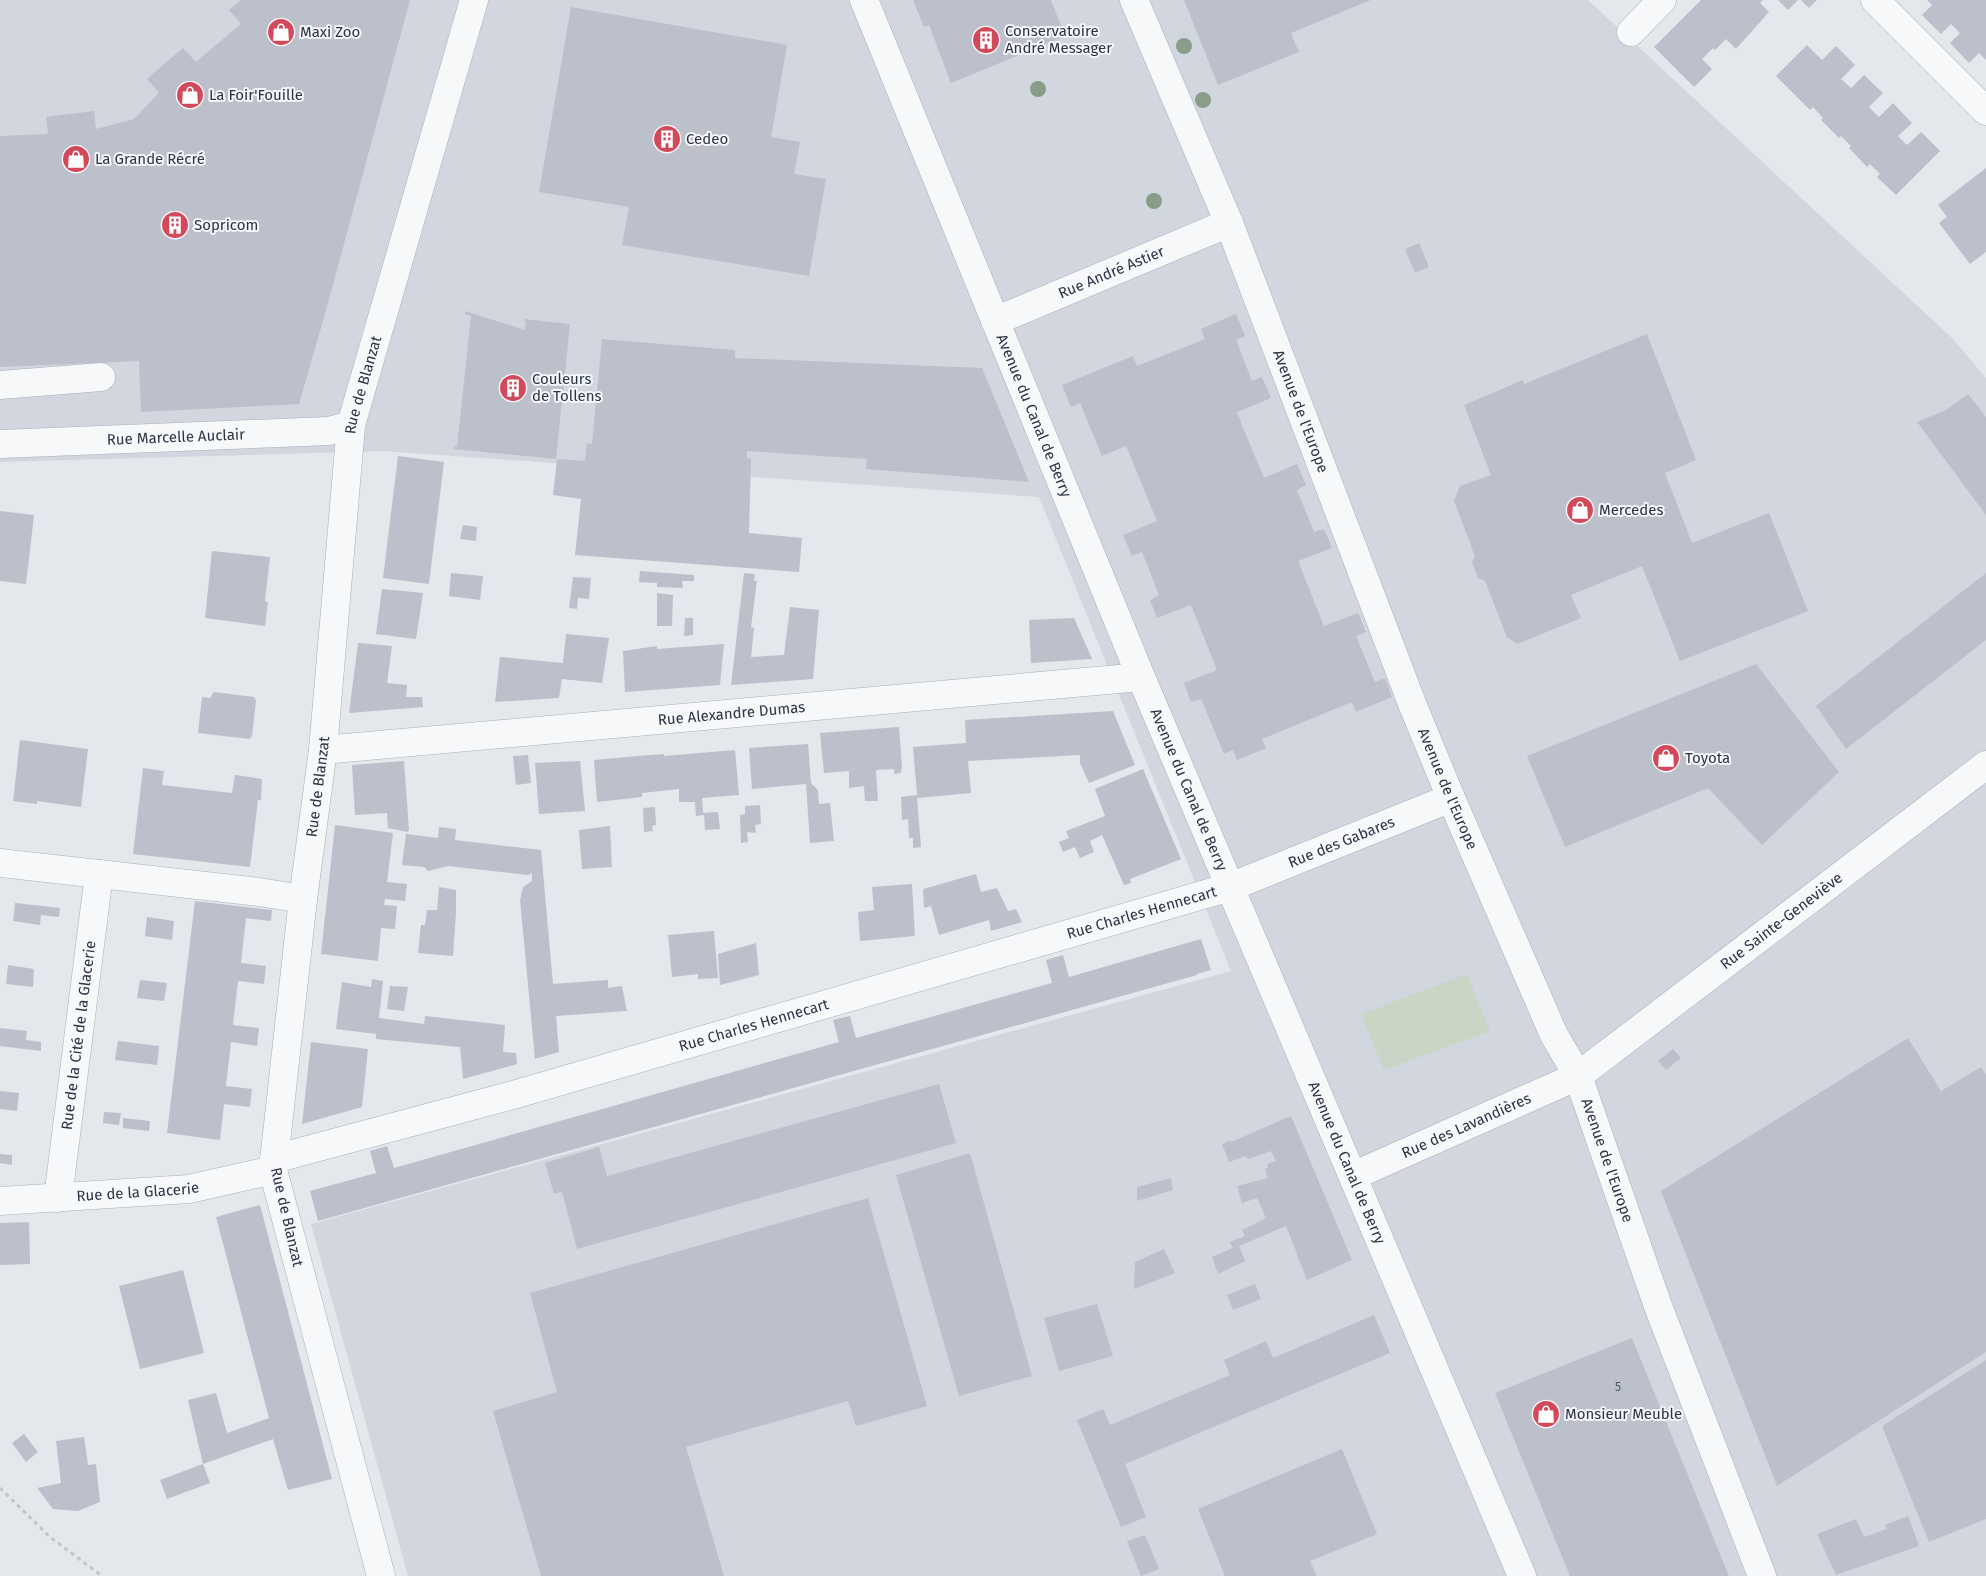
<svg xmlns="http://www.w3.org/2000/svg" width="1986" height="1576" font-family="'Fira Sans',sans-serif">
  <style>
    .built { fill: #d2d6de }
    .green { fill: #c9d6c5 }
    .building { fill: #bbc0ca }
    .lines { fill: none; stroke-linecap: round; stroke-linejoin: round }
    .minor-casing { stroke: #a9aeb7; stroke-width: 29 }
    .path { stroke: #c2c5cb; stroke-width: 3; stroke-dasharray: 4 4; stroke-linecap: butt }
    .minor { stroke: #f7f8fa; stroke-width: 28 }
    .tree { fill: #899d89 }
    .labels { text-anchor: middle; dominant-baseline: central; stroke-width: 4; stroke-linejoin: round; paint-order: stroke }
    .number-label { font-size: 12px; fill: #4f5766 }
    .poi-label { font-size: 15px; fill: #2b3445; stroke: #f4f6f9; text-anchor: start }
    .street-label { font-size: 15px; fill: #2b3445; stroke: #f4f6f9 }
  </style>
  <rect width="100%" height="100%" fill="#e4e7ec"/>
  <path class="built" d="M0,0h1588l364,338 34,40v1198h-1578l-97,-352 920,-253 -192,-474 -657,-46 -382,11z"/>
  <path class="green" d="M1467,974l23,57 -106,39 -23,-56z"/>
  <path class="building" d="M241,0h169l-85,314 -26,90 -158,8 -2,-51 -139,6v-231l48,-2 -2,-17 48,-6 2,18 38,-10 25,-26 -12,-14 36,-31 13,14 45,-38 -12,-14z
    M913,0h138l14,36 -114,47 -22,-58 -5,2z
    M1184,0h187l-80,33 8,19 -81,33z
    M1701,0h62l-3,3 9,9 -33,37 -10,-10 -11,11 -2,-2 -11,11 10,10 -18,18 -40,-40z
    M1778,0h20l-10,10z
    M1801,0h16l-8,8z
    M1927,0h59v60l-7,-7 -10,10 -19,-20 10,-10 -9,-9 -10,10 -19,-19 10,-10z
    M571,7l216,38 -16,92 29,5 -6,32 32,5 -17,97 -187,-31 7,-38 -90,-15z
    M1807,45l15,15 14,-14 19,19 -14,14 10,9 13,-13 19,18 -14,14 10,10 14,-14 19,20 -14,13 9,9 14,-13 19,19 -44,44 -19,-18 3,-3 -10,-10 -3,3 -18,-19 2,-2 -10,-10 -2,2 -18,-18 2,-2 -10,-11 -3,3 -34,-34z
    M1986,168v84l-16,12 -31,-41 8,-6 -9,-12z
    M1419,243l10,24 -14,6 -10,-24z
    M465,311l60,19 1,-9h-2v-2l46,5 -14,135 -103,-10 1,-3 3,1 14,-131 -6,-2z
    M1236,314l9,22 -9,4 16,41 10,-4 9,21 -34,14 7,18 20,48 33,-14 9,21 -9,5 17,42 10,-3 8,19 -34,13 26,65 34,-13 8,19 -10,4 19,46 10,-4 7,19 -36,15 -4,-10 -90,37 4,9 -29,12 -4,-10 -9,4 -23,-55 -10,3 -7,-19 33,-13 -26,-65 -34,13 -7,-18 9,-5 -17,-43 -10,4 -9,-21 34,-14 -31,-75 -24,10 -22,-53 -9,4 -9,-22 71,-29 4,10 68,-27 -4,-10z
    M1647,334l49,126 -31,13 27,70 77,-30 39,98 -128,50 -38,-95 -71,29 10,23 -64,26 -10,-7 -22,-56 -7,-3 -6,-16 3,-6 -21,-55 6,-15 31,-11 -27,-70 59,-25 1,4z
    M602,339l133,11v8l247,10 47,114 -163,-13 1,-10 -120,-8v7l4,1 -2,74 53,5 -3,34 -224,-17 6,-56 -28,-4 4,-36 28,2 2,-18 5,1z
    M1968,394l18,23v98l-69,-93 29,-12z
    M398,456l46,6 -15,122 -46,-6z
    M0,511l34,4 -8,69 -26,-3z
    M463,525l14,2 -1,14 -16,-2z
    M212,551l58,6 -5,44 3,1 -3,24 -60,-8z
    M640,571l54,4v6h-12l1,7 -26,-1v-4l-18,-1z
    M451,573l32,3 -3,24 -31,-4z
    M744,573l11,1 -1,7h3l-6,46 3,1 -3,29 33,-2 6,-48 29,3 -6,69 -82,6z
    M1986,573v67l-140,109 -30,-43z
    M573,577l18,1 -2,21 -11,-1 -1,11 -8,-1z
    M382,589l41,4 -7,46 -40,-5z
    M657,593l16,2 -1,31h-15z
    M685,618h8v17l-9,1z
    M1074,618l18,41 -61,4 -2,-43z
    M566,634l43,4 -7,45 -40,-4 -3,19 -64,4 5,-45 63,6z
    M358,643l34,3 -5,37 20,2 -1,12h16l1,10 -74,6z
    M724,644l-4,41 -95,7 -2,-41 34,-5v3z
    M1756,664l83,108 -77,73 -54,-57 -143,59 -38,-91z
    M214,692l40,5 2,4 -4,35 -3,3 -51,-6 4,-36 8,1z
    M1113,711l22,54 -46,18 -9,-20v-8l-112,6 3,32 -54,5 4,49 -8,1v-10h-4l-1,-19 -6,1 -1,-23 16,-2 -4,-48 53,-4 -1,-23z
    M899,727l3,40 -1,6 -7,1v-5l-18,1 2,31h-13l-1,-15 -15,2v-17l-25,2 -4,-40z
    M20,740l68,9 -7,58 -44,-6v3l-24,-3z
    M808,744l3,39 7,7 1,14 11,-1 4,38 -24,2 -4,-59 -54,5 -3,-41z
    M735,750l4,45 -37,3 1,15 15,-1 2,17 -15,1 -1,-15 -8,1 -1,-14h-16v-13l-37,4v4l-45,5 -3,-42 44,-4 26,-2v2z
    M528,755l3,28 -15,2 -3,-29z
    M404,761l5,69 -2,2 -19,-4 -1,-15 -32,2 -3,-50z
    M580,761l5,50 -46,3 -4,-51z
    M143,768l21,3 -2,14 70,8 3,-18 27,4 -1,21h-3l-8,67 -117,-13z
    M1143,769l38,90 -51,20 1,4 -7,2 -22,-50 -12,6 4,11 -14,6 -5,-11 -12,5 -4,-10 10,-4 -3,-7 39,-15 -10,-27z
    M760,805l1,19 -6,1 1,8 -9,-1 1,10 -7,1 -1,-28 5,-1v-8z
    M655,807l1,18 -4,1 1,5 -9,1 -1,-24z
    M335,825l58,8 -6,49 20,2 -2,17 -20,-2 -1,6 13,1 -2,23 -14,-1 -3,33 -57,-7z
    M610,826l2,41 -30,2 -3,-39z
    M439,827l17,2 -1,11 86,10 12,134 55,-4v8l14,-2 5,25 -71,5 3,36 -24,7 -15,-159 3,-13 9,-6v-8l-4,2 -80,-9 -20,5 -4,-4 -22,-2 4,-31 32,4z
    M976,874l5,18 16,-4 11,23 8,-2 6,13 -31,9 -2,-11 -50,15 -8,-29 -7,2 -1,-19z
    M912,884l3,52 -55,5 -2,-29 16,-2 -2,-23z
    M439,887l17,3v22l-3,44 -35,-3 3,-28h4l2,-15h10z
    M195,901l77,9 -1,11 -25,-3 -5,45 25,3 -2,18 -26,-3 -5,44 26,3 -2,18 -26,-4 -5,44 26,3 -2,18 -26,-3 -4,36 -53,-7z
    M15,903l45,5 -1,9 -18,-2 -1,10 -27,-4z
    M147,917l27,4 -2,19 -27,-4z
    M714,931l4,47 -20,1v-5l-26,3 -4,-42z
    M1201,939l10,31 -14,4v1l-879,246 -8,-30 66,-18 -6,-22 17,-5 7,22 445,-126 -6,-22 17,-4 6,22 196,-55 -6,-23 17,-5 6,22z
    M756,943l3,32 -39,10 -2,-31z
    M8,965l26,4 -1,18 -27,-3z
    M372,979l11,2 -4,37 45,6 1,-8 80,9 -2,27 13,1 1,11 -54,15 -3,-32 -84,-8v-5l-40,-5 6,-47 29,5z
    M140,980l27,3 -3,18 -27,-3z
    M390,986l18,1 -4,24 -17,-2z
    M0,1028l27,3 -1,9 15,2v9l-41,-5z
    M1908,1038l33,53 40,-24 5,8v277l-209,134 -116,-295z
    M118,1041l41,5 -2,19 -42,-5z
    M311,1042l57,7 -6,58 -60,17z
    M1673,1049l8,9 -15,12 -8,-9z
    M939,1084l17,59 -379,106 -15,-57 -8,2 -9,-31 54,-16 8,29z
    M0,1091l19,2 -2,18 -17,-2z
    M104,1112l17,1 -2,12 -16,-2z
    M1291,1116l61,144 -45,20 -21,-54 -47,20 6,15 -27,13 -6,-17 21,-9 -3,-6 15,-6 -3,-6 24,-12 -9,-20 -15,5 -5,-17 31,-8 -3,-9 3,-1 -1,-4 9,-3 -5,-10 -23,8 -2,-3 -17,6 -7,-18 8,-4 1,2z
    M123,1118l27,3 -1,10 -26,-3z
    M970,1153l62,223 -73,20 -63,-221z
    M0,1154l12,1v10l-12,-2z
    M1171,1178l2,12 -36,11v-14z
    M868,1198l59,208 -71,20 -8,-25 -162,46 38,129h-183l-48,-165 64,-19 -27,-99z
    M260,1205l72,274 -44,11 -15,-51 -70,25 -15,-64 28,-7 11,40 42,-15 -53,-201z
    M29,1222l1,42 -30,1v-42z
    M1164,1249l11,24 -41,16 1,-27z
    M183,1270l21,83 -64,16 -21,-83z
    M1255,1284l6,15 -28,11 -6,-15z
    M1097,1304l16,52 -54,15 -15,-53z
    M1374,1315l16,38 -265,111 21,53 -25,10 -44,-107 26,-11 7,16 120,-50 -6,-15 42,-19 7,17z
    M1632,1338l97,238h-159l-75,-183z
    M1986,1360v159l-57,23 -47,-116z
    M24,1434l14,18 -12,10 -14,-19z
    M84,1437l4,28 8,-1 4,38 -22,9 -25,-2 -16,-21 24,-5 -5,-42z
    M1342,1449l35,85 -67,27 7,15h-92l-27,-67z
    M203,1464l7,19 -43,16 -7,-19z
    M1908,1516l11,30 -83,29 -19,-41 39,-15 8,18 23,-8 -2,-4z
    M1145,1535l14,34 -18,7 -14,-35z"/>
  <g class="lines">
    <g class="minor-casing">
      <g id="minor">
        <path id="s1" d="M864,0l277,677 381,899"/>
        <path id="s2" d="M1134,0l95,223 184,483 38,92 103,237 24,41 80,230 104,270"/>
        <path d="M1875,0l111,111"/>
        <path d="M1631,32l31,-32"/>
        <path id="s3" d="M995,321l234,-98"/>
        <path d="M0,385l101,-8"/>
        <path id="s4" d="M0,444l329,-13 22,-6"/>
        <path id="s5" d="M323,750l818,-73"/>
        <path d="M0,863l259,29 44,7"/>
        <path id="s6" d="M274,1159l239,-64 717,-208 221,-89"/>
        <path id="s7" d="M1353,1176l225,-100 408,-311"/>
        <path id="s8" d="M58,1198l41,-324"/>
        <path id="s9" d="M0,1201l189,-12 84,-19"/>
        <path id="s10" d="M381,1576l-108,-406 30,-271 20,-149 28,-325 123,-425"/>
      </g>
    </g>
    <path class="path" d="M0,1488l50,49 52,39"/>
    <use href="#minor" class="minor"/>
  </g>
  <g class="tree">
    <circle cx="1184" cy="46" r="8"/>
    <circle cx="1038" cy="89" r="8"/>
    <circle cx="1203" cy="100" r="8"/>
    <circle cx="1154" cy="201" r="8"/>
  </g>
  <defs>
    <g id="shop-disc" transform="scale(1.4375)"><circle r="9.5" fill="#d1495b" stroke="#f4f6f9"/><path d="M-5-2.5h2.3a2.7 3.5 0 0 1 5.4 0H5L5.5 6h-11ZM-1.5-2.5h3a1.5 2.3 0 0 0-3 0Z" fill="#fff"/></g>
    <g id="building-disc" transform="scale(1.4375)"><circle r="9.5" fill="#d1495b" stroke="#f4f6f9"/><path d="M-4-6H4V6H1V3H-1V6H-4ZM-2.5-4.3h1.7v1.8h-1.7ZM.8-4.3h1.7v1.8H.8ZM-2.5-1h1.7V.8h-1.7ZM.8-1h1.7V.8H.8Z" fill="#fff"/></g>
  </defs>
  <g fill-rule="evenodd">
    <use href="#shop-disc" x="281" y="32"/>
    <use href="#building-disc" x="986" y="40"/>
    <use href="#shop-disc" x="190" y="95"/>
    <use href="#building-disc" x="667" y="139"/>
    <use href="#shop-disc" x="76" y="159"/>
    <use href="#building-disc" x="175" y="225"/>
    <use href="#building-disc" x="513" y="388"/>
    <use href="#shop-disc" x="1580" y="510"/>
    <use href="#shop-disc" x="1666" y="758"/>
    <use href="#shop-disc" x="1546" y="1414"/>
  </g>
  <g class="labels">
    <g class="number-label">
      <text x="1618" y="1387">5</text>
    </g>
    <g class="poi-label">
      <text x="1005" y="31">Conservatoire<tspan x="1005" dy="17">André Messager</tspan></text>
      <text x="300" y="32">Maxi Zoo</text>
      <text x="209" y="95">La Foir'Fouille</text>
      <text x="686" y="139">Cedeo</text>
      <text x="95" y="159">La Grande Récré</text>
      <text x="194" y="225">Sopricom</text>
      <text x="532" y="379">Couleurs<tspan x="532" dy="17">de Tollens</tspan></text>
      <text x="1599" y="510">Mercedes</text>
      <text x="1685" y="758">Toyota</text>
      <text x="1565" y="1414">Monsieur Meuble</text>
    </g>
    <g class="street-label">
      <text stroke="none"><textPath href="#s3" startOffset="126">Rue André Astier</textPath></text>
      <text stroke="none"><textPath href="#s10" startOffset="1211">Rue de Blanzat</textPath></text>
      <text stroke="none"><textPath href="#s2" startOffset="444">Avenue de l'Europe</textPath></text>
      <text stroke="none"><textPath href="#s1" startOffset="449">Avenue du Canal de Berry</textPath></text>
      <text stroke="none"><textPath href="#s4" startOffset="176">Rue Marcelle Auclair</textPath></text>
      <text stroke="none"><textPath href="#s5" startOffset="410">Rue Alexandre Dumas</textPath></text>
      <text stroke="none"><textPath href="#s10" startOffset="806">Rue de Blanzat</textPath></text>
      <text stroke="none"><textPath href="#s2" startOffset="849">Avenue de l'Europe</textPath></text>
      <text stroke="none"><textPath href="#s1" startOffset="854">Avenue du Canal de Berry</textPath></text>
      <text stroke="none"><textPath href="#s6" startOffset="1114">Rue des Gabares</textPath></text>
      <text stroke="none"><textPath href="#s6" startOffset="902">Rue Charles Hennecart</textPath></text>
      <text stroke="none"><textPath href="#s7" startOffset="502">Rue Sainte-Geneviève</textPath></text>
      <text stroke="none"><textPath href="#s6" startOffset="498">Rue Charles Hennecart</textPath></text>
      <text stroke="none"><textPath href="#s8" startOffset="164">Rue de la Cité de la Glacerie</textPath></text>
      <text stroke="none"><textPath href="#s7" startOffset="124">Rue des Lavandières</textPath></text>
      <text stroke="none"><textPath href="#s2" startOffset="1254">Avenue de l'Europe</textPath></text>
      <text stroke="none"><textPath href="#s1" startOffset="1259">Avenue du Canal de Berry</textPath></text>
      <text stroke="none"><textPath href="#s9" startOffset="138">Rue de la Glacerie</textPath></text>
      <text transform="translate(287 1217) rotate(77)">Rue de Blanzat</text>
    </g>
  </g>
</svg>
